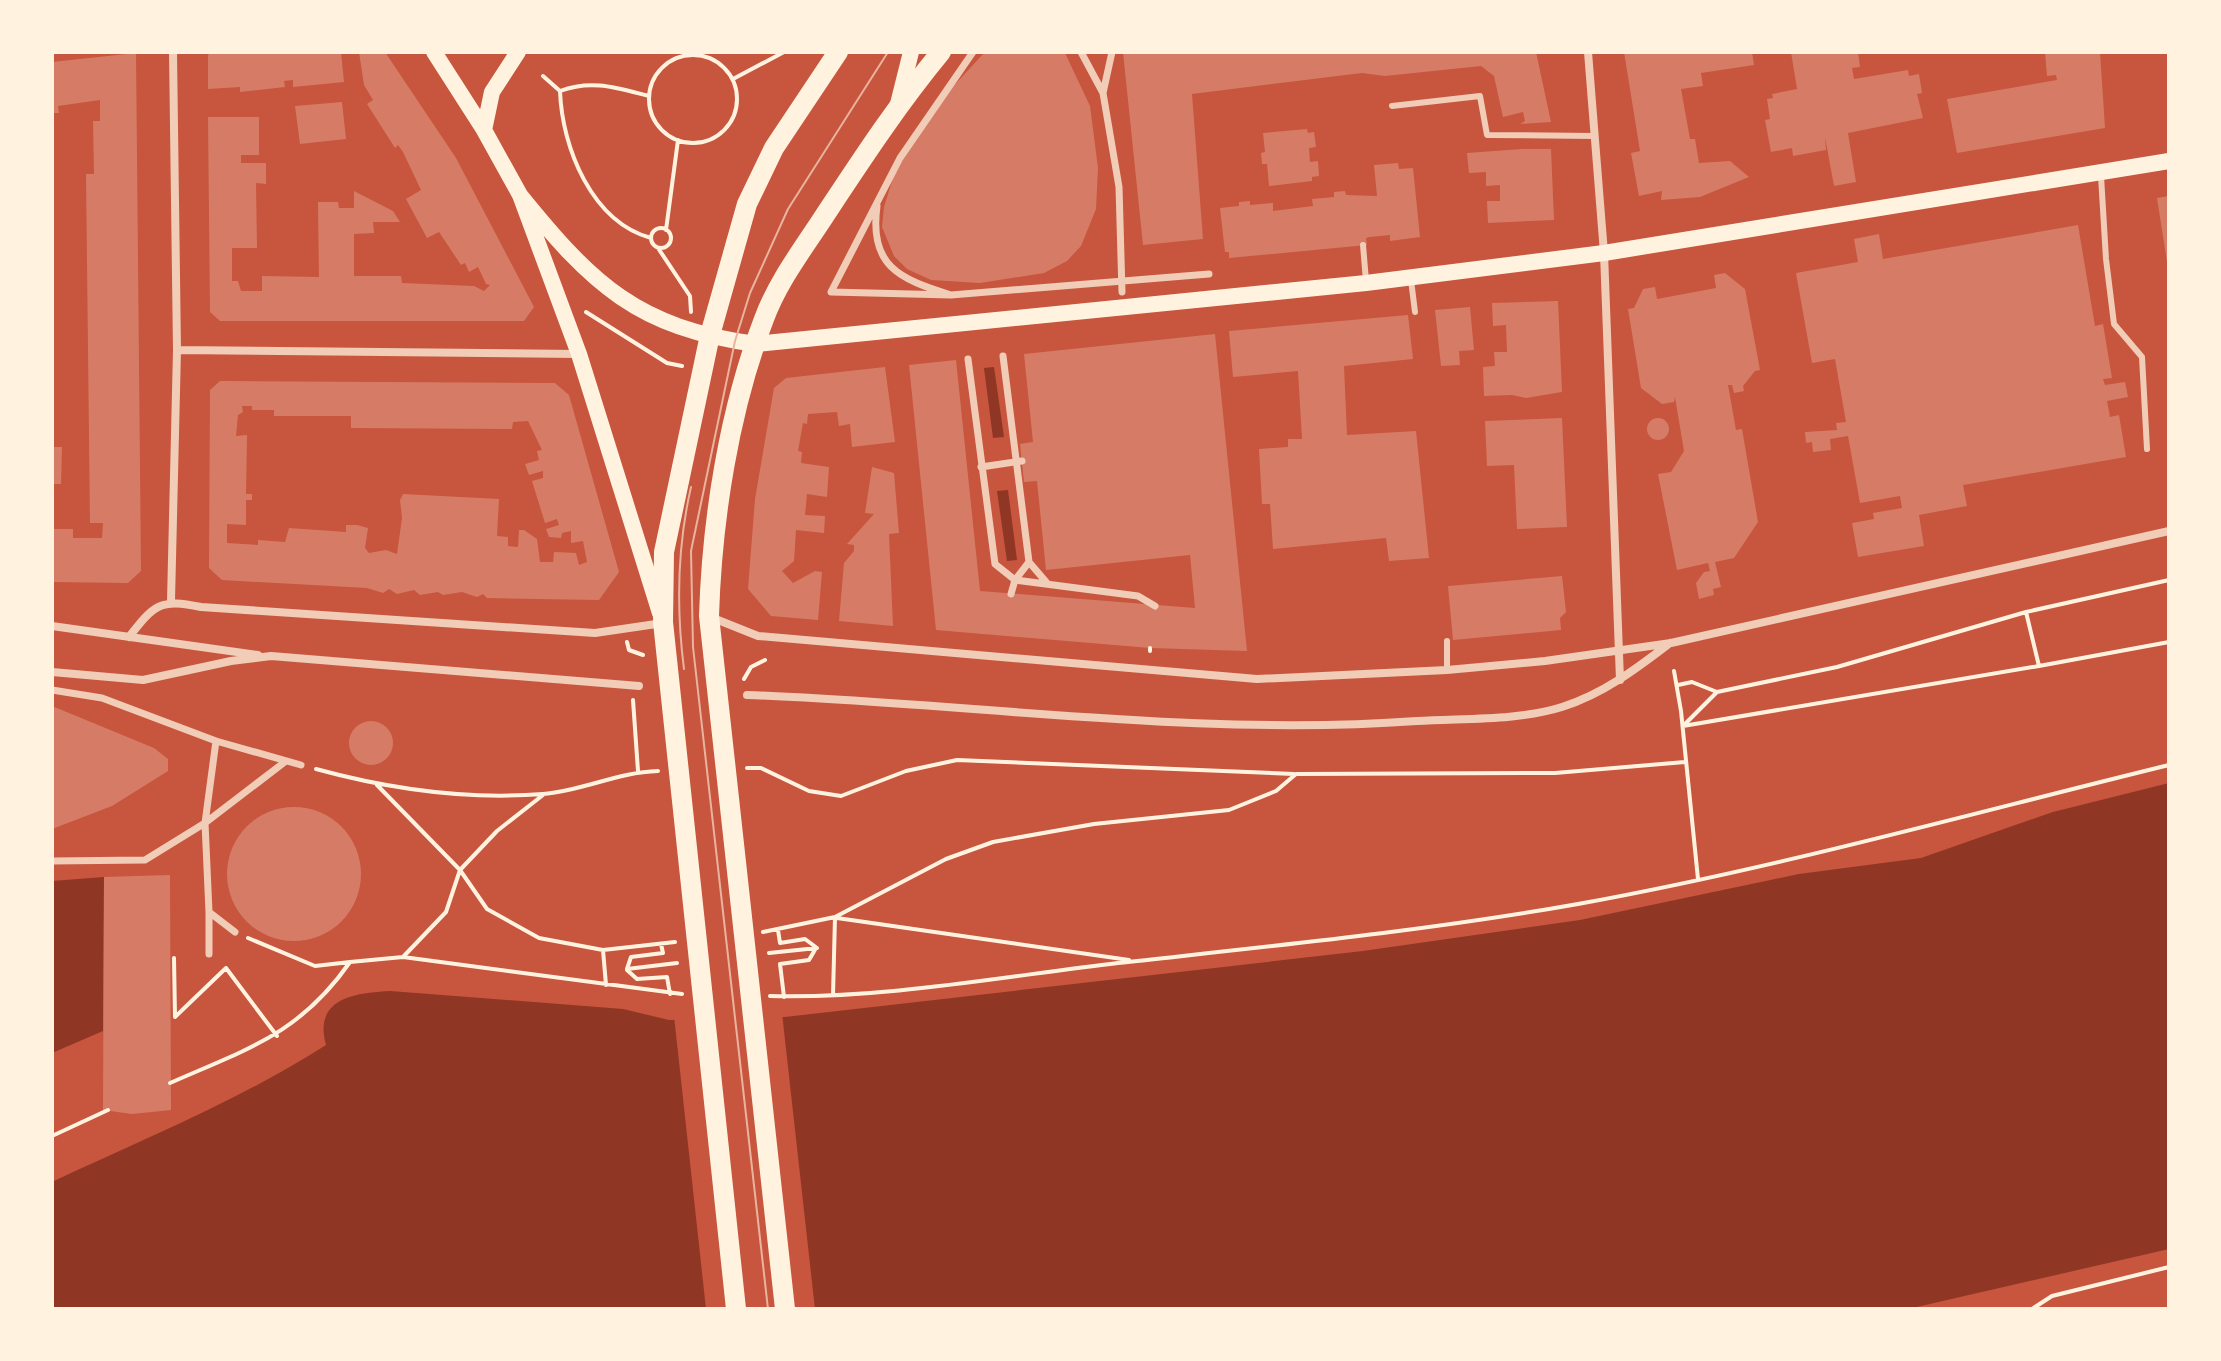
<svg xmlns="http://www.w3.org/2000/svg" width="2221" height="1361" font-family="'Zilla Slab',serif">
  <style>
    .water { fill: #8f3625 }
    .pier { fill: #c8553d }
    .building { fill: #d67c66; fill-rule: evenodd }
    .lines { fill: none; stroke-linecap: round; stroke-linejoin: round }
    .path { stroke: #fff3e0; stroke-width: 4 }
    .service { stroke: #f1ccb7; stroke-width: 6 }
    .pedestrian { stroke: #f1ccb7; stroke-width: 7 }
    .minor { stroke: #f1ccb7; stroke-width: 8 }
    .secondary { stroke: #fff3e0; stroke-width: 16 }
    .primary { stroke: #fff3e0; stroke-width: 20 }
    .tram { stroke: #e9b49f; stroke-width: 2 }
  </style>
  <rect width="100%" height="100%" fill="#c8553d"/>
  <path class="water" d="M994,367l10,70 -11,1 -9,-70z
    M1008,490l9,70 -10,1 -10,-70z
    M2169,783v466l-261,60h-1856v-127c92,-43 188,-82 274,-137 -13,-47 29,-52 64,-54l233,18 46,11 116,-3 578,-66 217,-31 219,-46 122,-16 132,-46z
    M104,877l-1,154 -51,22v-172z"/>
  <path class="pier" d="M782,1013l33,296h-109l-32,-293z"/>
  <path class="building" d="M211,52h130l3,30 -51,5v-7l-9,1 1,6 -45,5v-5l-32,2v-34z
    M359,52h26l71,106 78,149 -10,14h-304l-10,-9 -2,-195h51v38h-18v8h25v21l-10,-1 1,65h-25v33h6l3,10h21v-15l57,1 -1,-75h20l1,6h15v-17l39,20 7,11h-27l1,11 -20,1v42h47l1,7 72,3 10,5 6,-6 -4,-1 -8,-17 -9,5 -4,-9 -4,2 -22,-33 -12,6 -21,-39 15,-9 -18,-38 -5,-7 -3,3 -28,-44 6,-4 -9,-15z
    M985,52l80,1 25,53 8,62 -2,41 -15,37 -14,15 -23,12 -64,10 -49,-3 -24,-11 -13,-13 -12,-29 2,-20 9,-29 21,-38 33,-47z
    M1123,52h413l15,70 -31,2 5,-3 -2,-9 -20,5 -9,-41 -13,-10 -96,10 -23,-3 -170,21 11,145 -60,6z
    M1624,52h128l2,13 -53,8 2,13 -22,3 9,50h5l4,24 31,-2 19,16 -49,20 -39,3 1,-9 -23,5 -8,-43 9,-2z
    M1791,52h67l2,15 -8,1 2,11 54,-9 1,6 10,-2 3,19 -5,1 6,24 -75,15 8,49 -22,4 -9,-49 1,13 -33,6 -1,-8 -21,4 -6,-32 5,-1 -3,-20 6,-1 -1,-4 25,-5z
    M2045,52h55l5,76 -148,25 -10,-54 110,-19 -1,-5 -9,1z
    M136,53l5,518 -13,12 -76,-1v-53h21v9h29l1,-15h-13l-4,-349h8l-1,-53h7v-21l-42,6 1,7h-7v-51z
    M342,102l4,37 -46,5 -5,-38z
    M1307,129l1,4 6,-1 2,15 -7,1 1,14 8,-1 1,15 -7,1v4l-43,5 -2,-22h-5l-1,-11 4,-1 -2,-19z
    M1522,149h29l3,71 -66,3 -1,-22h13v-16l-14,1v-14l-17,1 -2,-20z
    M1398,163l1,6 14,-1 7,69 -30,4v-6l-20,2 -4,1 1,7 -138,13v-6h-4l-5,-44 19,-2v-4l11,-1v4l23,-2v8l40,-5 -1,-7 22,-2v-5l11,-1 1,4 31,1 -3,-31z
    M2169,196v66h-2l-10,-64z
    M2078,225l17,101 8,-2 9,54 -9,1 2,6 20,-3 3,15 -21,4 3,16 9,-2 7,42 -163,28 4,21 -48,9 5,31 -66,11 -6,-34 22,-4 -1,-6 29,-5 -2,-12 -40,7 -12,-67 -18,3 1,11 -18,2 -1,-10 -6,1 -1,-11 32,-2 -1,-7 10,-1 -11,-63 -23,4 -16,-90 62,-11 -4,-23 25,-5 4,25z
    M1725,273l20,16 15,81 -5,1 -12,15 1,5 -10,2 -2,-8h-4l8,45 6,-1 16,93 -24,36 -19,4 6,25 -8,2 1,6 -15,4 -3,-16 8,-11 6,-1 -2,-8 -31,7 -19,-96 13,-2 13,-21 -9,-54 -1,5 -12,2 -21,-16 -13,-79 6,-1 9,-19 12,-2 2,12 59,-11 -2,-13z
    M1558,301l4,91 -36,6 -14,-3 -28,1 -1,-29 12,-1 -1,-14h13l-1,-27 -13,1 -1,-23z
    M1470,307l4,43 -15,1 1,14 -19,1 -6,-56z
    M1408,315l5,44 -69,7 3,69 69,-4 13,127 -40,3 -3,-23 -113,11 -3,-45h-8l-3,-55 29,-2v-8h14l-4,-68 -65,6 -4,-46z
    M1215,334l32,317 -97,-3 -214,-18 -27,-265 47,-5 24,231 215,17 -5,-53 -144,15 -9,-89 -13,1 -4,-38 13,-2 -9,-88z
    M885,367l10,75 -43,5 -2,-23 -11,2 -2,-14 -29,2 -1,10 -4,-1 -5,28 4,1 -1,11 28,4 -2,30 -20,-3 -2,21 20,1 -1,17 -28,-3 -2,31 -12,10 11,12 22,-12 7,1 -4,48 -47,-4 -23,-27 7,-90 19,-111 12,-10z
    M220,381l335,2 14,12 50,177 -20,28 -112,-2 -4,-4 -6,3 -15,-5 -19,3 -5,-3 -18,3 -6,-5 -17,4 -8,-5 -6,4 -16,-5 -145,-8 -13,-12 1,-178zM242,406h10v4h22v6h77v12l161,1 1,-7 15,-1 14,29 -5,1 2,9 -14,4 4,11 14,-4v7l-11,3 13,42 12,-4 2,6 -13,4 3,8 12,1 1,-5 9,-2v12l12,-2 4,21 -8,3 -3,-12 -22,-1 -1,10h-13l-3,-23 -13,-9h-5l-1,17 -10,-1v-9l-11,-1 2,-37 -96,-5 -3,6 2,18 -5,36 -11,-4 -17,3 -4,-5 3,-20 -11,-3h-11v7l-57,-4 -4,14 -27,-2v5l-31,-2v-19l19,1v-25h6v-6h-6l1,-59 -11,1 2,-21 5,-3z
    M1562,418l5,109 -50,2 -3,-64 -27,1 -2,-45z
    M1647 429a11 11 0 1 1 22 0a11 11 0 1 1-22 0Z
    M52,447h10l-1,37h-9z
    M872,467l22,6 5,60 -10,1 4,92 -54,-5 5,-58 10,-12v-6l-7,-1 27,-30 -9,-1z
    M1562,576l4,36 -6,6 1,12 -108,10 -5,-54z
    M52,706l102,42 14,11v12l-56,35 -60,23z
    M349 743a22 22 0 1 1 44 0a22 22 0 1 1-44 0Z
    M227 874a67 67 0 1 1 134 0a67 67 0 1 1-134 0Z
    M170,875l1,235 -39,4 -29,-4 1,-233z"/>
  <g class="lines">
    <path class="path" d="M649 99a44 44 0 1 1 88 0a44 44 0 1 1-88 0Z
      M543,76l17,15c32,-12 57,-3 89,5
      M733,79l51,-27
      M560,91c2,57 32,131 91,147
      M651 238a10 10 0 1 1 20 0a10 10 0 1 1-20 0Z
      M666,230l12,-90
      M658,248l32,48 1,16
      M586,312l81,51 15,3
      M2026,612l143,-32
      M627,642l2,8 14,5
      M1150,651v-3
      M1674,671l7,40 17,168
      M744,679l7,-12 14,-7
      M1678,685l14,-3 25,10 120,-25 189,-55 13,54 130,-24
      M1717,692l-34,34 356,-60
      M633,700l5,71
      M747,768h14l48,23 32,5 65,-25 51,-11 337,14
      M316,769c73,20 150,31 227,25 39,-3 75,-22 115,-23
      M377,785l83,85 27,39 52,29 64,12 72,-8
      M837,918l292,42
      M763,932l72,-15 111,-58 47,-17 101,-18 135,-14 47,-19 20,-17 259,-1 130,-11
      M248,938l67,28 35,-4
      M661,944l2,9 -32,4 -4,12 50,-6
      M603,950l3,35
      M769,953l48,-5 -12,-9 -25,4 -2,-13
      M403,957l279,37
      M174,958l1,59 51,-49
      M226,968l51,68
      M627,970l10,9 30,-2 3,17
      M833,995l2,-78
      M770,996c113,3 236,-20 348,-33 154,-17 308,-32 460,-59 199,-36 395,-91 591,-139
      M784,997l-4,-33 29,-4 7,-12
      M170,1083c77,-34 130,-49 180,-121l53,-5 43,-45 14,-42 37,-39 46,-36
      M52,1136l56,-26
      M2032,1309l20,-13 117,-29"/>
    <path class="service" d="M1392,106l88,-10 7,39 108,1
      M2101,176l5,83 8,65 28,33 5,92
      M1363,245l3,36
      M1411,280l4,32
      M1447,641v29"/>
    <path class="pedestrian" d="M1081,52l22,41 16,94 3,105
      M1103,93l9,-41
      M877,206c-8,60 22,73 74,89l258,-21
      M951,295l-120,-3 69,-134 73,-106
      M1003,356l26,206 -14,18 -4,14
      M968,359l27,205 20,16 123,16 17,10
      M981,467l41,-6
      M1029,562l18,21
      M52,690l50,8 114,43 85,24
      M216,741l-11,82 4,89 26,20
      M52,861l93,-1 60,-37 81,-62
      M209,954v-42"/>
    <path class="minor" d="M1588,52l16,201 16,427
      M177,350l401,4
      M171,601l6,-251 -4,-298
      M713,618l45,18 499,43 190,-9 98,-9 126,-18 498,-112
      M52,626l206,29
      M129,637c25,-32 31,-39 72,-30l394,26 68,-10
      M52,672l91,8 88,-19 40,-5 368,30
      M747,695c224,8 447,42 670,26 47,-3 100,0 145,-14 41,-13 74,-38 108,-64"/>
    <path class="secondary" d="M434,52l50,78 36,65 59,159 81,259
      M898,104l13,-52
      M484,130l8,-38 26,-40
      M520,195c72,89 117,133 236,149l610,-61 238,-30 565,-92"/>
    <path class="primary" d="M736,1309l-73,-687 1,-70 46,-217 37,-131 27,-56 64,-96
      M785,1309l-76,-693c3,-97 20,-206 55,-297 14,-38 39,-70 61,-104 37,-56 73,-111 116,-163"/>
    <path class="tram" d="M684,669c-8,-62 -7,-121 7,-182
      M768,1309l-75,-662 -2,-96 44,-210 15,-48 38,-84 100,-157"/>
  </g>
  <rect width="2221" height="1361" fill="none" stroke="#fff3e0" stroke-width="108"/>
</svg>
